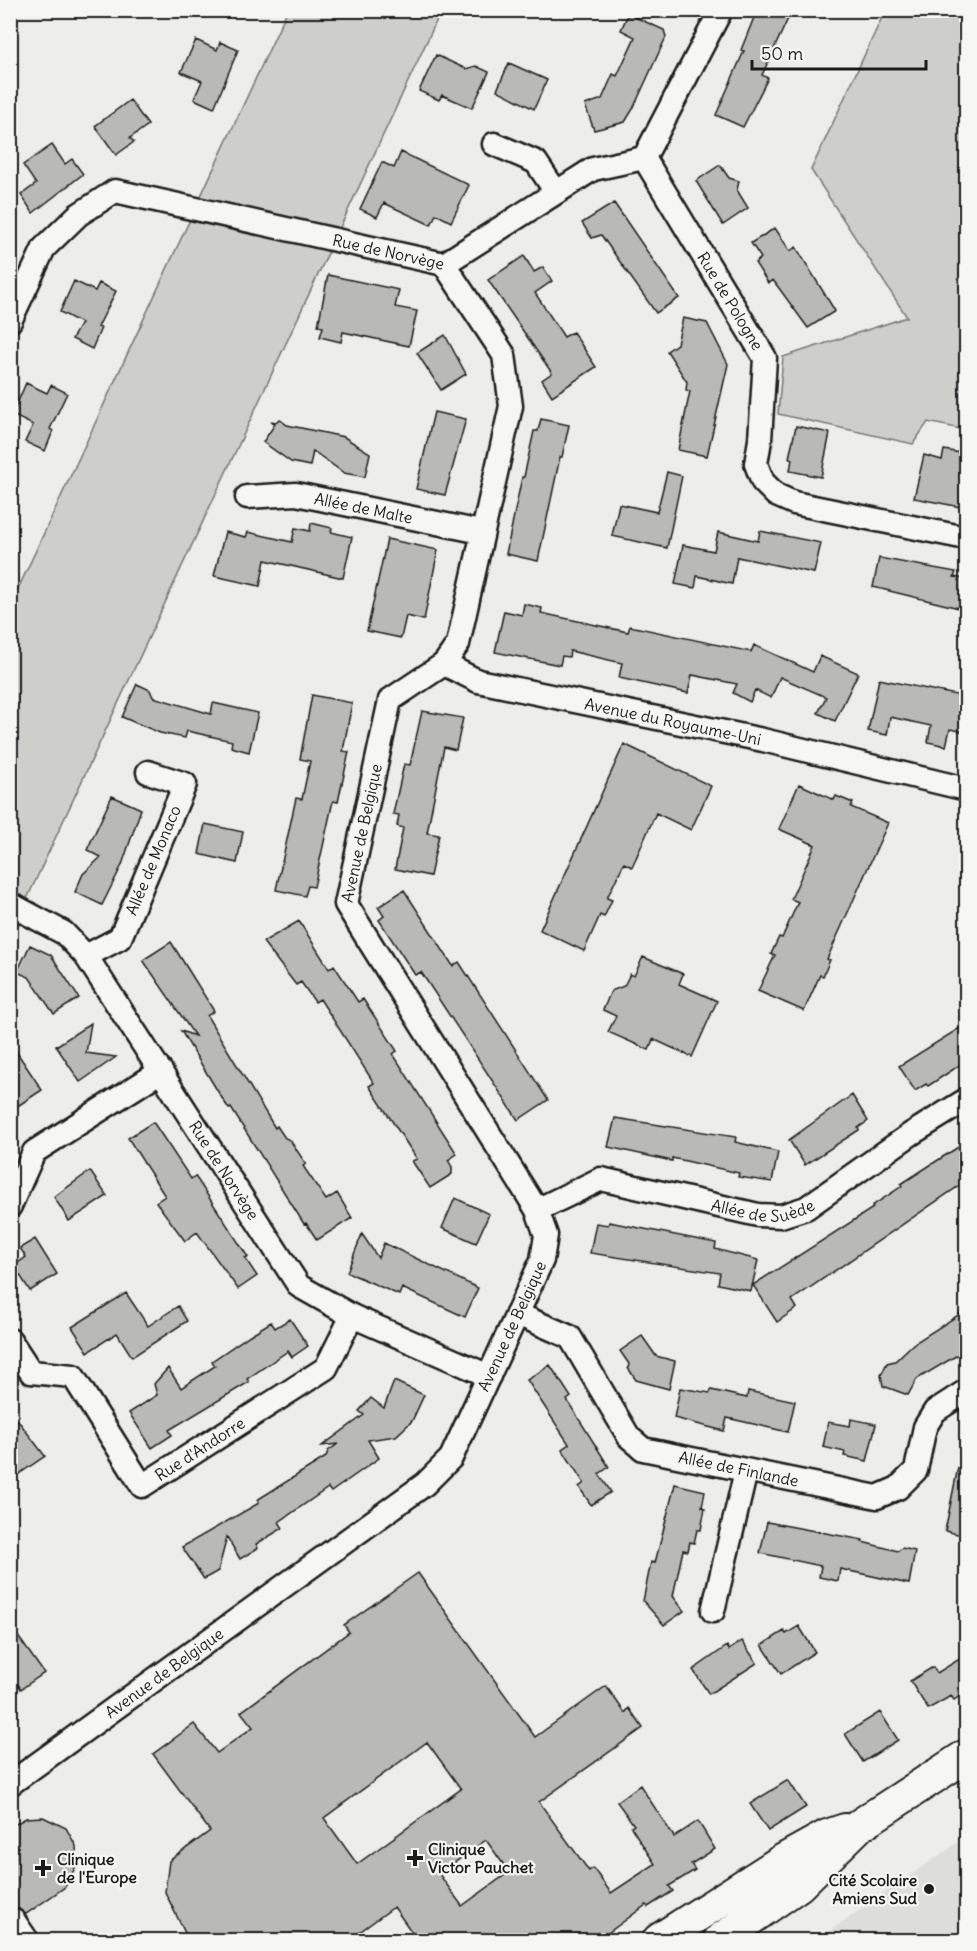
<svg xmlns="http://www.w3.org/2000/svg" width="977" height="1951" font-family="Delius,sans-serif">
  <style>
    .built { fill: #ddddda }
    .green { fill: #cececb; stroke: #757574; stroke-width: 1.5 }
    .building { fill: #b9b9b6; stroke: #1c1c1c; stroke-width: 1.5; fill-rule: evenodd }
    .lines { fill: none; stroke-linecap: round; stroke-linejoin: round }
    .street-casing { stroke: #1c1c1c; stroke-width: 27 }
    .secondary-casing { stroke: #1c1c1c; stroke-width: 36 }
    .street { stroke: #f6f6f2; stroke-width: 22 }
    .secondary { stroke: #f6f6f2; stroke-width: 32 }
    .poi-dot { fill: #1c1c1c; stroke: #f6f6f2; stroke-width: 2 }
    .labels { text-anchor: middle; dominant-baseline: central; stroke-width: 4.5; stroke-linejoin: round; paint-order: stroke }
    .street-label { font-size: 16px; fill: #1c1c1c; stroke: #f6f6f2 }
    .poi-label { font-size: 16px; font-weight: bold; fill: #1c1c1c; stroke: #f6f6f2; text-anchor: start }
  </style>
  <rect width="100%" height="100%" fill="#edede9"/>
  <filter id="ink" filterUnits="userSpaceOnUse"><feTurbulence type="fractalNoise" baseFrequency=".0167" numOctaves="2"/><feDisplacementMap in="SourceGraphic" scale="12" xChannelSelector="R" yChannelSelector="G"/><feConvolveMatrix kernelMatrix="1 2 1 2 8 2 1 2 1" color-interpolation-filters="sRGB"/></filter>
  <g filter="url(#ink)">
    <path class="built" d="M966,1837v103h-150z"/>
    <path class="green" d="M287,11h154l-430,922v-329z
      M885,11h81v419l-38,-8 -15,22 -135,-30 5,-57 124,-40 -96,-147z"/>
    <path class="building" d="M757,10h35l-30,65 6,3 -25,49 -27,-12 28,-64 -3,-1z
      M628,14l36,16 2,7 -33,72 -8,13 -31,8 -9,-25 17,-6 11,-25 4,2 18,-39 -14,-7z
      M196,40l21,10 3,-8 18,8 -24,58 -20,-9 8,-18 -21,-9z
      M436,55l30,14 10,-3 13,6 -17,36 -30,-13 -3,5 -20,-9z
      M509,63l38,17 -13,29 -37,-19z
      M130,100l18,25 -18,13 4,4 -18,13 -21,-29z
      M52,145l13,19 7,-5 11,15 -50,39 -12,-18 15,-11 -13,-19z
      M401,152l68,33 -18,37 -15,-8 -5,11 -47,-22 -7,14 -17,-8 22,-47 12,6z
      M720,165l9,13 10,3 -2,9 11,18 -25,17 -27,-44z
      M614,203l65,95 -23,15 -55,-78 -9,3 -10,-15z
      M775,228l15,23 6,-4 39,64 -27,17 -35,-48 -5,3 -13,-20 6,-5 -10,-15z
      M524,256l10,16 9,-5 9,14 -17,12 29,44 9,-5 23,35 -44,29 -10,-16 10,-7 -64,-93z
      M328,275l71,15 -4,17 22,4 -8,35 -66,-14 -2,10 -21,-5 3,-10 -5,-1z
      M74,281l21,10 4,-8 17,8 -18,36 3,1 -9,21 -20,-10 9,-16 -21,-11z
      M683,318l24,5 21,41 -21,92 -29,-6 12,-59 -4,-1 1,-8 -20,-31 10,-7z
      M445,335l21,39 -25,16 -24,-37z
      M26,383l21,10 4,-8 16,8 -17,36 3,2 -8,20 -20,-9 8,-17 -21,-10z
      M434,412l32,7 -21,76 -29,-6z
      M279,419l8,6 57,12 26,16 -5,24 -21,-4 -31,-22 -3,15 -19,-4 -28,-20 12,-18 -4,-3 5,1z
      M541,419l28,6 -7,32h-2l-22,104 -32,-7 16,-77h2l10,-46h4z
      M796,426l34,7 -9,44 -31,-6 2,-12 -3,-1z
      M944,450l22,4v54l-52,-10 10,-43 18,5z
      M667,472l15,4 -15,72 -55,-12 7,-32 38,8z
      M311,523l21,5 -1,4 21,5 -9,41 -78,-18 -5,26 -46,-10 11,-44 21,5 2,-5 44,10 3,-14 15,3z
      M760,531l61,12 -7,30 -77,-16 -5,27 -35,-8 -2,12 -20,-4 8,-39 31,6 4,-19 40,9z
      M387,539l51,11 -14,70 -18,-4 -5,22 -34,-7z
      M879,558l77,14 -2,5 11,2 -6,29 -86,-21z
      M524,604l18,4 -1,5 87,19 2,-6 121,26 3,-7 59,27 7,-16 38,17 -23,48 -17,-8 8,-16 -46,-20 -9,21 -16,-8 -5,12 -17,-9 4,-9 -45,-9 -4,18 -69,-15 3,-15 -52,-12 -1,6 -7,-1 -2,9 -65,-13 9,-41 18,4z
      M879,679l87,18v35l-16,-3 -4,17 -18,-4 3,-16 -41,-9 -3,18 -19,-4z
      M137,684l13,6 3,7 58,17 2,-11 45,10 -9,39 -18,-5 1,-6 -45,-10 -2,7 -25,-5 -38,-16z
      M312,695l40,8 -9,48 6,1 -11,50 -5,-1 -19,86 -6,-1 -3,10 -29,-6 20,-92 6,1 8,-38 -10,-2z
      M422,711l41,7 -7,32 -12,-3 -11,55 -6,31 12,2 -9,41 -35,-7 8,-41 -6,-2 2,-11 -6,-1 11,-50 6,1z
      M624,744l87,42 -20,44 -35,-17 -24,54 -8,-4 -17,35 5,2 -8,17 -4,-2 -16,36 -44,-21z
      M799,784l35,16 2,-4 17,7 -2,4 37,16 -61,136 3,1 -7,16 -3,-1 -16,36 -46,-20 17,-36 -4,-1 8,-17 3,1 16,-36 -7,-3 24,-54 -36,-16z
      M112,796l29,13 -19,56 -20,40 -27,-13 8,-18 18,-17 -14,-7z
      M205,824l38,8 -6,31 -38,-9z
      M404,890l49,76 6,-4 89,138 -30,20 -97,-148 -6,3 -36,-55 5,-4 -6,-9z
      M299,921l30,48 5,-4 24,37 5,-3 34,52 -4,3 64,100 -9,6 4,7v7l-22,14 -18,-27 5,-2 -48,-73 5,-3 -54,-84 -5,3 -14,-20 -5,3 -33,-43z
      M171,942l43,69 -7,5 68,112 2,-2 8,12 5,2 16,24 -3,2 23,34 11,-7 15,25 -35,22 -11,-17 -2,1 -73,-116 -2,1 -9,-14 -39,-64 14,5 -52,-76z
      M30,945l21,10 28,43 -25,16 -25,-37 -12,-5z
      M643,957l40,17 -4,10 38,17 -25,56 -39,-18 -4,11 -41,-18 8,-16 -13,-6 8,-19 13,-5 6,-12 4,2z
      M91,1023l-5,30 30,4 -36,25 -24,-36z
      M966,1024v37l-38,25 -2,-2 -11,7 -16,-25z
      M10,1042l32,48 -32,21z
      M852,1095l16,26 -10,7 1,2 -54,35 -16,-25z
      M615,1118l121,19 -1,5 43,10 -6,30 -34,-5 1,-4 -53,-12 -14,-3v3l-64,-14z
      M153,1122l38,57 4,-3 53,81 -3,1 12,18 -19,13 -41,-57 -12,9 -29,-39 9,-6 -37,-58z
      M966,1142v39l-174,119 5,8 -20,14 -24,-37 120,-77 -1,-2 30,-20 -1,-2z
      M90,1171l17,25 -38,25 -15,-24z
      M455,1198l34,16 -13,29 -34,-15z
      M609,1222l107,21 -1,6 43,11 -7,31 -33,-7 2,-11 -130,-20 6,-30 12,2z
      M362,1234l16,24 6,-15 94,45 -13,29 -63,-29 -3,7 -52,-23z
      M35,1239l22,35 -27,17 -16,-25 12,-9 -6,-9z
      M126,1293l22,33 30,-20 9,15 -55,36 -15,-24 -29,19 -16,-25z
      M966,1310v40l-49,29 -9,16 -25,-9 -2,-11 6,-12 8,-2 18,-17z
      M290,1319l18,27 -16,11 -4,-6 -41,28 2,3 -80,48 3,5 -20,13 -23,-35 28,-18 -3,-11 14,-16 13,20 34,-22 -3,-5 38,-26 21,-13 4,6z
      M642,1336l14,20 19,5 -6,28 -33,-9 -8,-12 1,-4 -9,-13z
      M550,1365l21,32 -4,3 42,67 -10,7 12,18 -20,13 -12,-18 5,-4 -22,-34 7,-5 -42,-64z
      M394,1381l30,14 -12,26 -16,15 -28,4 11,18 -48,34 -3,-4 -49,34 4,6 -27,16 2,4 -18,11 -13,-22 -9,34 -14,8 -22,-32 77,-44 -2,-3 69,-43 2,-6 10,-7 -16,2 42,-31 -5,-4 12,-13 13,10z
      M680,1388l30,5 1,-3 36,8 1,-7 47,10 -7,31 -61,-14 -3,13 -50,-13z
      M10,1410l35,46 -26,18 -8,-13z
      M851,1419l25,5 -9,37 -23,-5 1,-4 -22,-5 5,-25 22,4z
      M958,1467h8v69l-21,-5z
      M675,1484l30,7 -3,16 3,1 -4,22h-4l-3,13 -4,-1 -2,9 -5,-1 -10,46 11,15 -20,14 -21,-24 8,-39 4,1z
      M767,1522l96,18 -1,2 36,9 4,-3 13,3 -6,33 -69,-15 -2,12 -19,-4 2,-11 -61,-13z
      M418,1573l117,164 71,-51 19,27 4,-5 14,20 -104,74 50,69 4,-3 18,25 44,-29 -24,-37 3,-2 -17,-23 23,-17 34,52 24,-16 17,28 -24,15 4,6 -26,16 4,5 -25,16 -2,-2 -49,36h-179l-24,-34 -47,34h-158l-24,-49 4,-31 41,-30 -57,-77 41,-30 23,29 36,-26 -12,-15 108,-80 -5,-7zM427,1742l34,47 -104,75 -33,-46zM486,1840l23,32 -47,34 -23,-32z
      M10,1625l34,48 -23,16 -11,-16z
      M799,1626l16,26 -34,22 -19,-29 22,-14 2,3z
      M742,1641l15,22 -48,31 -16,-24 34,-24 2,4z
      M966,1655v37l-12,8 -3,-4 -23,13 -18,-28 23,-14 4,6z
      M880,1712l18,28 -35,22 -18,-28z
      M788,1780l18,27 -38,24 -18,-27z
      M43,1817l23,11 10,18 1,18 -12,23 -39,27 -7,-5 -9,-1v-81l16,-9z"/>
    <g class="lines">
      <g class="street-casing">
        <g id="street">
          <path id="s1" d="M721,10l-77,148 121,200 -5,82 -4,24 7,18 13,13 18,8 172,35"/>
          <path d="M494,144l42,18 20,30"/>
          <path d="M444,264l149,-95 51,-11"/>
          <path id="s2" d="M10,321l34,-73 34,-33 37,-24 329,73 60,91 7,51 -53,238 -14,20"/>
          <path id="s3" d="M247,497l49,-3 185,38"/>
          <path id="s4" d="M10,904l54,29 22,23 213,330 53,30 137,60"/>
          <path id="s5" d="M86,956l34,-18 65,-154 -37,-12"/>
          <path d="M10,1206l24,-54 127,-81"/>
          <path id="s6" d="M537,1210l64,-31 157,36 23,1 25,-8 105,-74 55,-34"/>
          <path id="s7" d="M517,1314l53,23 59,100 14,12 234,48 21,-9 18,-18 9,-43 10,-16 31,-20"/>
          <path id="s8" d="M10,1340l21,32 42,4 69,110 184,-118 26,-52"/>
          <path d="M713,1611l33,-140"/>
          <path id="s9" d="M10,1784l415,-300 26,-26 91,-198 4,-25 -9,-25 -191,-306 44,-204 54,-36 34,17 285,59 203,49"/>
          <path d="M14,1921l13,19"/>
        </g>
      </g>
      <g class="secondary-casing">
        <path id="secondary" d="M659,1940l123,-79 45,-25 18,-6
          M720,1940l79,-55 61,-60 106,-69"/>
      </g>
      <use href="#street" class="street"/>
      <use href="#secondary" class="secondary"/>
    </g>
  </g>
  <g class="poi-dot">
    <path d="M412 1849h6v6h6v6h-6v6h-6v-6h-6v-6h6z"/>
    <path d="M40 1859h6v6h6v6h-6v6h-6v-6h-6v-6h6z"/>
    <circle cx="929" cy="1889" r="6"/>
  </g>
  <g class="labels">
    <g class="street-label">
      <text stroke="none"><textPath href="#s2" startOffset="452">Rue de Norvège</textPath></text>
      <text stroke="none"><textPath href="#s1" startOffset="334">Rue de Pologne</textPath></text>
      <text stroke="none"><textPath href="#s3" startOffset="118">Allée de Malte</textPath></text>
      <text stroke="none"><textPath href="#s9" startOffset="1690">Avenue du Royaume-Uni</textPath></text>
      <text stroke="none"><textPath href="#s9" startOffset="1252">Avenue de Belgique</textPath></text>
      <text stroke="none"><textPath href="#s5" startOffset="123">Allée de Monaco</textPath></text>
      <text stroke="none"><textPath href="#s4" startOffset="348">Rue de Norvège</textPath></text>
      <text stroke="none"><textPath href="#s6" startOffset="237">Allée de Suède</textPath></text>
      <text stroke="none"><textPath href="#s9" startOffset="694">Avenue de Belgique</textPath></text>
      <text stroke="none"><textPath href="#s8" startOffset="279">Rue d'Andorre</textPath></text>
      <text stroke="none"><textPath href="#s7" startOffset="290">Allée de Finlande</textPath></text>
      <text stroke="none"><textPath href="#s9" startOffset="190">Avenue de Belgique</textPath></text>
    </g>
    <g class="poi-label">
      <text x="428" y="1849">Clinique<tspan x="428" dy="18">Victor Pauchet</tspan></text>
      <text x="57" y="1859">Clinique<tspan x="57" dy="18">de l'Europe</tspan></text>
      <text x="917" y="1880" text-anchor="end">Cité Scolaire<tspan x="917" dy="18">Amiens Sud</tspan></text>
    </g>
  </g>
  <rect width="977" height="1951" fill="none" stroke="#f6f6f2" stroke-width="36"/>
  <rect x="18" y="18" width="941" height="1915" fill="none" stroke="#1c1c1c" stroke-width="2" filter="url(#ink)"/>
  <path d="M752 60v9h174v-9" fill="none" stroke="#1c1c1c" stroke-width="3"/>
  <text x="761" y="60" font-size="18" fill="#1c1c1c" stroke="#f6f6f2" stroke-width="4.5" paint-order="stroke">50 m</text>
</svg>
